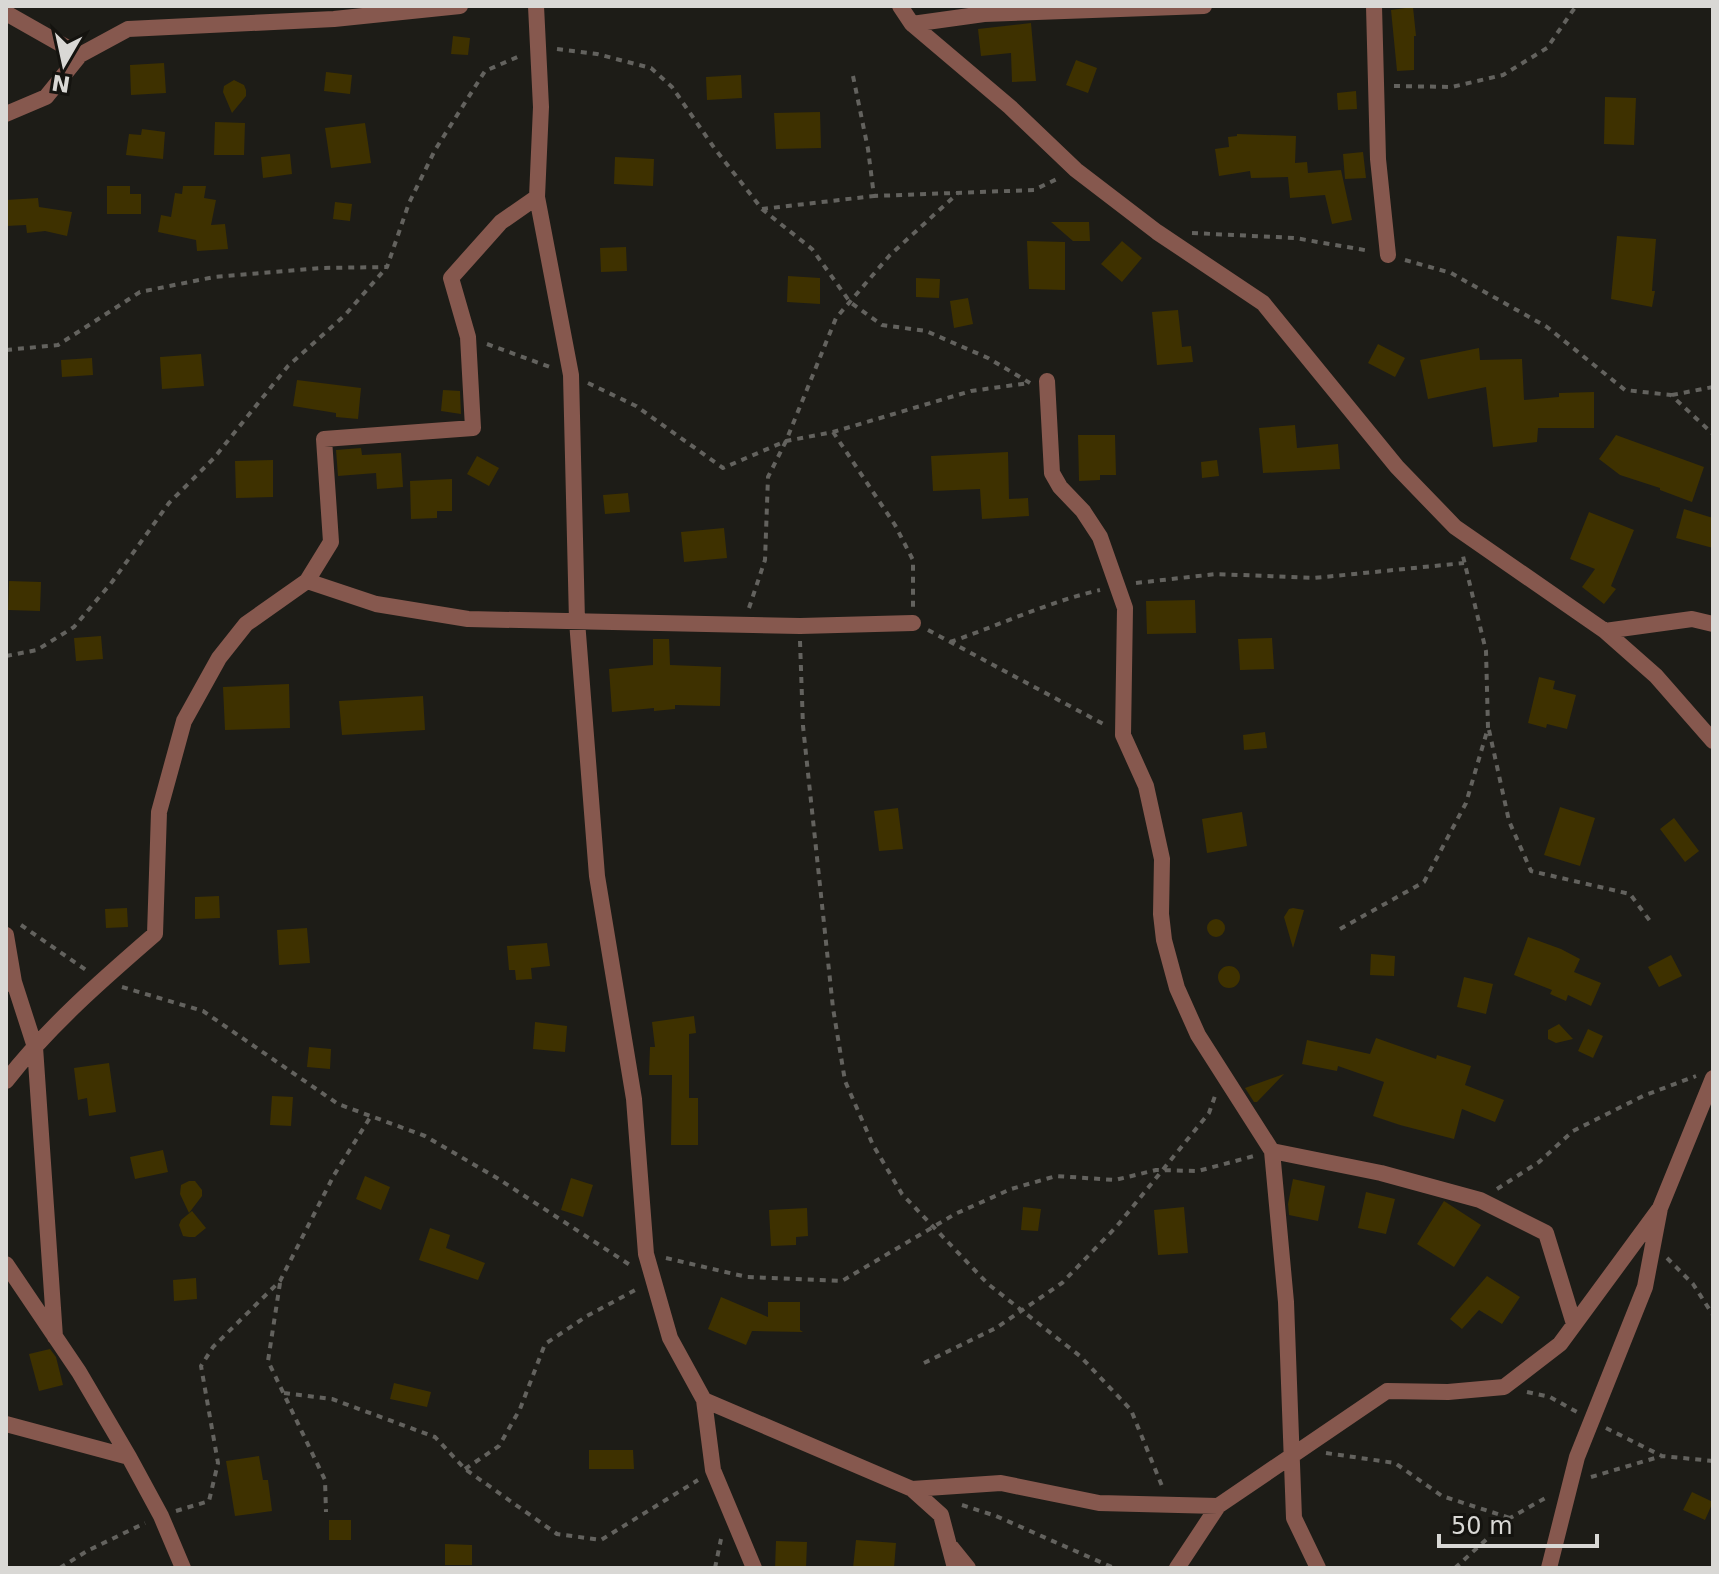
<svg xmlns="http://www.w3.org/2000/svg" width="1719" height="1574" font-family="'DejaVu Sans',sans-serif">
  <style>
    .building { fill: #3e3100 }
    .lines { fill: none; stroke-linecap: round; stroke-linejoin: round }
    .path { stroke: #63625e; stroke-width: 4; stroke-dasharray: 6 6; stroke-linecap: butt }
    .minor { stroke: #86584e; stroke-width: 16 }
  </style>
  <rect width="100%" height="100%" fill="#1d1c17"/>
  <path class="building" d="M1413,7l3,29h-2v34l-17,1 -6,-61z
    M1031,23l5,58 -24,1 -1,-29 -30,3 -3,-27z
    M453,36l17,2 -2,17 -17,-1z
    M1076,60l21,8 -9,25 -22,-8z
    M164,63l2,30 -35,2 -1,-30z
    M326,72l26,3 -2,19 -26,-3z
    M741,75l1,23 -35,2 -1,-23z
    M234,80l10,5 2,5v6l-14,17 -9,-21 1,-6z
    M1356,91l1,18 -19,1 -1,-17z
    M1605,97l31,1 -2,47 -30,-1z
    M820,112l1,36 -45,1 -2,-36z
    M215,122l30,1 -1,32h-30z
    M365,123l6,40 -40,5 -6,-40z
    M142,129l23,3 -2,27 -37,-4 3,-21 12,1z
    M1237,134l59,2 -1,27 12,-1 1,11 33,-3 11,50 -20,4 -7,-29 -35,3 -2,-21 -37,1 -1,-7 -31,5 -4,-27 14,-2 -1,-10 9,-1z
    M1363,152l3,26 -21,1 -2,-25z
    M290,154l2,20 -29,4 -2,-21z
    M615,157l39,2 -1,27 -39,-2z
    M107,186h23v8h11v20h-34z
    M183,186h23l-2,12 12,2 -5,25 14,-1 3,25 -31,2 -1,-11 -38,-8 3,-17 10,2 4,-24 7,1z
    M38,198l1,9 33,5 -5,24 -22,-5 -18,2 -1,-8 -20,1v-26z
    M335,202l17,2 -2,17 -17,-2z
    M1051,222h38l1,19h-17z
    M1617,236l39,3 -4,52h3l-3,16 -41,-8z
    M1027,241l38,1v48l-36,-1z
    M1122,241l20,17 -20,24 -21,-18z
    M626,247l1,24 -26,1 -1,-24z
    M788,276l32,2v26l-33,-2z
    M916,278l24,1 -1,19 -23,-1z
    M968,298l5,26 -19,4 -4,-27z
    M1178,310l4,37 9,-1 2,16 -36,3 -5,-53z
    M1378,344l27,14 -10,19 -27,-14z
    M1479,348l1,12 42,-1 2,41 35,-3v-4l35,-1v36h-56l-1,14 -44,5 -7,-60 -58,12 -8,-39z
    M201,354l3,32 -42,3 -2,-32z
    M92,358l1,17 -31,2 -1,-17z
    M297,380l64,8 -3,31 -22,-2v-4l-43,-7z
    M443,390l17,1 1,23 -20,-3z
    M1295,425l2,23 41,-4 2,25 -77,4 -4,-45z
    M1078,435h37l1,40h-16v5l-21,1z
    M1616,435l88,32 -12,35 -32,-12v-2l-40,-13 -21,-16z
    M361,448l1,7 39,-2 2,34 -26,2 -1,-16 -38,3 -2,-26z
    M1008,452l1,47 19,-1 1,18 -47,3 -2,-30 -47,2 -2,-35z
    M477,456l22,12 -10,18 -22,-12z
    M273,460v37l-37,1 -1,-37z
    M1217,460l2,16 -17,2 -1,-16z
    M452,479v32h-15v7l-26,1 -1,-38z
    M628,493l2,19 -25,2 -2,-19z
    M1684,509l29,9v30l-37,-10z
    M1589,512l45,18 -23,56 5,3 -12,15 -22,-17 13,-18 -25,-10z
    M724,528l3,30 -43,4 -3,-30z
    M9,581l32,1 -1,29 -32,-1z
    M1195,600l1,33 -49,1 -1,-33z
    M101,636l2,23 -27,2 -2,-23z
    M1272,638l2,31 -34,1 -2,-31z
    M653,639h16l1,26 51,2 -1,39 -45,-1v4l-21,2v-3l-42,4 -3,-43 44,-4z
    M1539,677l16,4 -2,8 23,6 -9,34 -20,-5 -1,4 -18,-5z
    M289,684l1,44 -65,2 -2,-43z
    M423,696l2,34 -83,5 -3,-34z
    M1265,732l2,16 -23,2 -1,-15z
    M1560,807l35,11 -15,48 -36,-11z
    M898,808l5,41 -24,2 -5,-40z
    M1242,812l5,34 -40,7 -5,-34z
    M1674,818l25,33 -14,11 -25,-33z
    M219,896l1,22 -25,1v-22z
    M127,908l1,19 -22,1 -1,-19z
    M1293,908l11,2 -11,38 -9,-31 5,-8z
    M1207 928a9 9 0 1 1 18 0a9 9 0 1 1-18 0Z
    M307,928l3,35 -31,2 -2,-35z
    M1528,937l33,12 19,10 -6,13 27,11 -10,23 -23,-11 -2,6 -16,-7 2,-4 -38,-15z
    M547,943l3,23 -19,2 1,11 -16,1 -1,-10h-6l-2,-24z
    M1371,954l24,2 -1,20 -24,-1z
    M1671,955l11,21 -23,11 -11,-20z
    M1218 977a11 11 0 1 1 22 0a11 11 0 1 1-22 0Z
    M1464,977l29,7 -7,30 -29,-7z
    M694,1016l2,17 -7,1v64h9v47h-27l1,-70h-23l1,-28h5l-3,-25z
    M535,1022l32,4 -2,26 -32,-3z
    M1559,1024l14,15 -17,4 -8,-4v-9z
    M1588,1029l15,7 -10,22 -15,-7z
    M1376,1038l60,21 1,-4 34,11 -6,19 39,15 -9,22 -33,-13 -8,30 -54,-14 -27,-9 11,-34 -46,-16 -1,5 -35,-7 5,-24 63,14z
    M309,1047l22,2 -1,20 -23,-2z
    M109,1063l7,49 -27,4 -2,-18 -9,2 -4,-32z
    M1284,1074l-27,28h-3l-9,-14z
    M272,1096l21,1 -2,29 -21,-1z
    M163,1150l5,22 -33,7 -5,-22z
    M365,1176l25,11 -9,23 -25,-11z
    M571,1178l22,7 -10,32 -22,-7z
    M1293,1179l32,7 -7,35 -29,-6 -1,-11z
    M189,1181h6l7,9v6l-13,17 -9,-19 1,-9z
    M1366,1192l29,7 -9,35 -28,-6z
    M1444,1201l37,24 -27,42 -37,-23z
    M1023,1207l18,2 -3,22 -17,-1z
    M1184,1207l4,46 -30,2 -4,-45z
    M807,1208l1,28 -12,1v8l-25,1 -2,-36z
    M192,1211l14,17 -11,9h-6l-6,-1 -4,-11 2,-5z
    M430,1228l20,7 -4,13 39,15 -7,17 -59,-20z
    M1487,1276l33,21 -18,27 -23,-14 -17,19 -12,-10z
    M196,1278l1,21 -23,2 -1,-21z
    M721,1297l47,20v-15h32v28l3,2 -51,-1 -6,14 -38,-16z
    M50,1349l6,8 7,28 -24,6 -10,-37z
    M394,1383l37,9 -4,15 -37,-8z
    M589,1450h44l1,19h-45z
    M259,1456l4,24h5l4,31 -37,5 -9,-55z
    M1692,1492l21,10 -8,18 -22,-10z
    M329,1520h22v20h-22z
    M856,1540l40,3 -2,25h-41z
    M776,1541l31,1 -1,26h-31z
    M445,1544l27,1v20h-27z"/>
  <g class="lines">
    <path class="path" d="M557,49l40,5 54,14 21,19 43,62 47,60 50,40 38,53 32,23 44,6 62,27 42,25
      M853,76l15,73 6,47 160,-6 25,-12
      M1394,86l58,1 51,-12 44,-27 29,-42
      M762,209l112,-13
      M1192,233l103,5 75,13
      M1405,260l46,13 96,54 78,63 46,5 42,39
      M487,344l63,23
      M6,350l52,-5 82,-53 74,-15 108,-9 65,-1 22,-64 26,-53 50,-79 37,-16
      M588,383l48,23 87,62 63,-27 47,-9 138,-41 58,-8
      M1672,395l41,-8
      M833,432l62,93 18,35v47
      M1136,583l80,-9 98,4 150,-15
      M749,608l16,-48 3,-83 18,-36 50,-123 54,-63 68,-62
      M928,630l179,96
      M800,641l3,85 30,282 12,73 28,64 29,49 86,90 92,72 51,54 31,76
      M950,642c50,-17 98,-40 150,-52
      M6,656l31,-6 37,-23 38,-45 57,-79 45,-45 74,-92 57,-51 42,-48
      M1489,730l20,91 22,50 99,23 20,27
      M21,925l65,45
      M1340,929l84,-47 42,-79 22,-75 -2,-77 -24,-99
      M122,987l81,24 135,93 87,32 72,42 133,87
      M1497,1189l42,-27 34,-31 70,-35 53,-20
      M666,1258l81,19 95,4 113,-67 56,-25 45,-13 59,4 41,-10 42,1 56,-15
      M1667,1258l26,26 20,31
      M280,1283l-12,78 57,119 1,32
      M924,1363l72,-35 66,-45 55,-57 92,-113 6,-17
      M1527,1392l23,5 27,15
      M284,1393l48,6 103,38 30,32 92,65 44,6 97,-60
      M1606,1428l56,28 51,5
      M1326,1453l69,10 47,33 68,22
      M465,1469l34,-23 21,-37 25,-65 42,-28 52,-28
      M1591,1477l71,-21
      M962,1505l34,11 118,52
      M176,1511l33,-10 9,-38 -17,-97 12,-19 67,-66 54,-106 37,-59
      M60,1568l27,-17 58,-28
      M715,1568l6,-29
      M1455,1568l55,-50 37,-21"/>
    <path class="minor" d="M900,6l12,18
      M1204,6l-220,8 -72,10 98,83 66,63 81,62 106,71 134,164 58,60 150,104 51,45 57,65
      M1374,6l4,153 10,96
      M6,13l74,42 48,-26 206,-10 126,-13
      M6,114l40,-17 34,-42
      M537,197l34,178 6,246 20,255 37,223 12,155 24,84 34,62 9,70 41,98
      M1047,381l5,92 8,14 23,24 17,26 25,71 -2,127 23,51 16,73 -1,55 3,26 13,48 21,47 74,116 14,151 8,216 24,50
      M307,581l69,23 92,15 332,7 113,-3
      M1605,631l87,-12 21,5
      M6,935l8,47 -8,2
      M14,982l21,65 20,290
      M6,1081c43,-55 97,-102 149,-147l4,-122 25,-91 35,-63 27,-34 61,-43 24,-39 -7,-103 149,-11 -5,-91 -17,-59 50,-56 36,-25 4,-90 -5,-101
      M1272,1151l109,22 99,27 66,33 28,91
      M6,1264l73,108 50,85 32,59 22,52
      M704,1400l208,89 29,26 14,53
      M6,1424l123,33
      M912,1489l89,-6 98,20 119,3 169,-115 61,1 56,-5 56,-43 100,-136
      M951,1547l17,21
      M1177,1568l41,-62
      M1549,1568l28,-111 68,-170 15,-79 53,-130"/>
  </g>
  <rect width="1719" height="1574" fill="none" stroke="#d9d8d5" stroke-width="16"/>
  <g transform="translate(64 64) rotate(189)" stroke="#14130f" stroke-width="6" paint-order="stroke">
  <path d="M0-6L14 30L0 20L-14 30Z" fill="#d9d8d5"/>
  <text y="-12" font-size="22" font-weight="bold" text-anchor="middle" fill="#d9d8d5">N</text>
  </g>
  <path d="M1439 1534v12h158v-12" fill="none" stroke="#d9d8d5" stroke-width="4"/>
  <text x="1451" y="1534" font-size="24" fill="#d9d8d5" stroke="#14130f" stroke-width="6" paint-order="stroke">50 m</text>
</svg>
